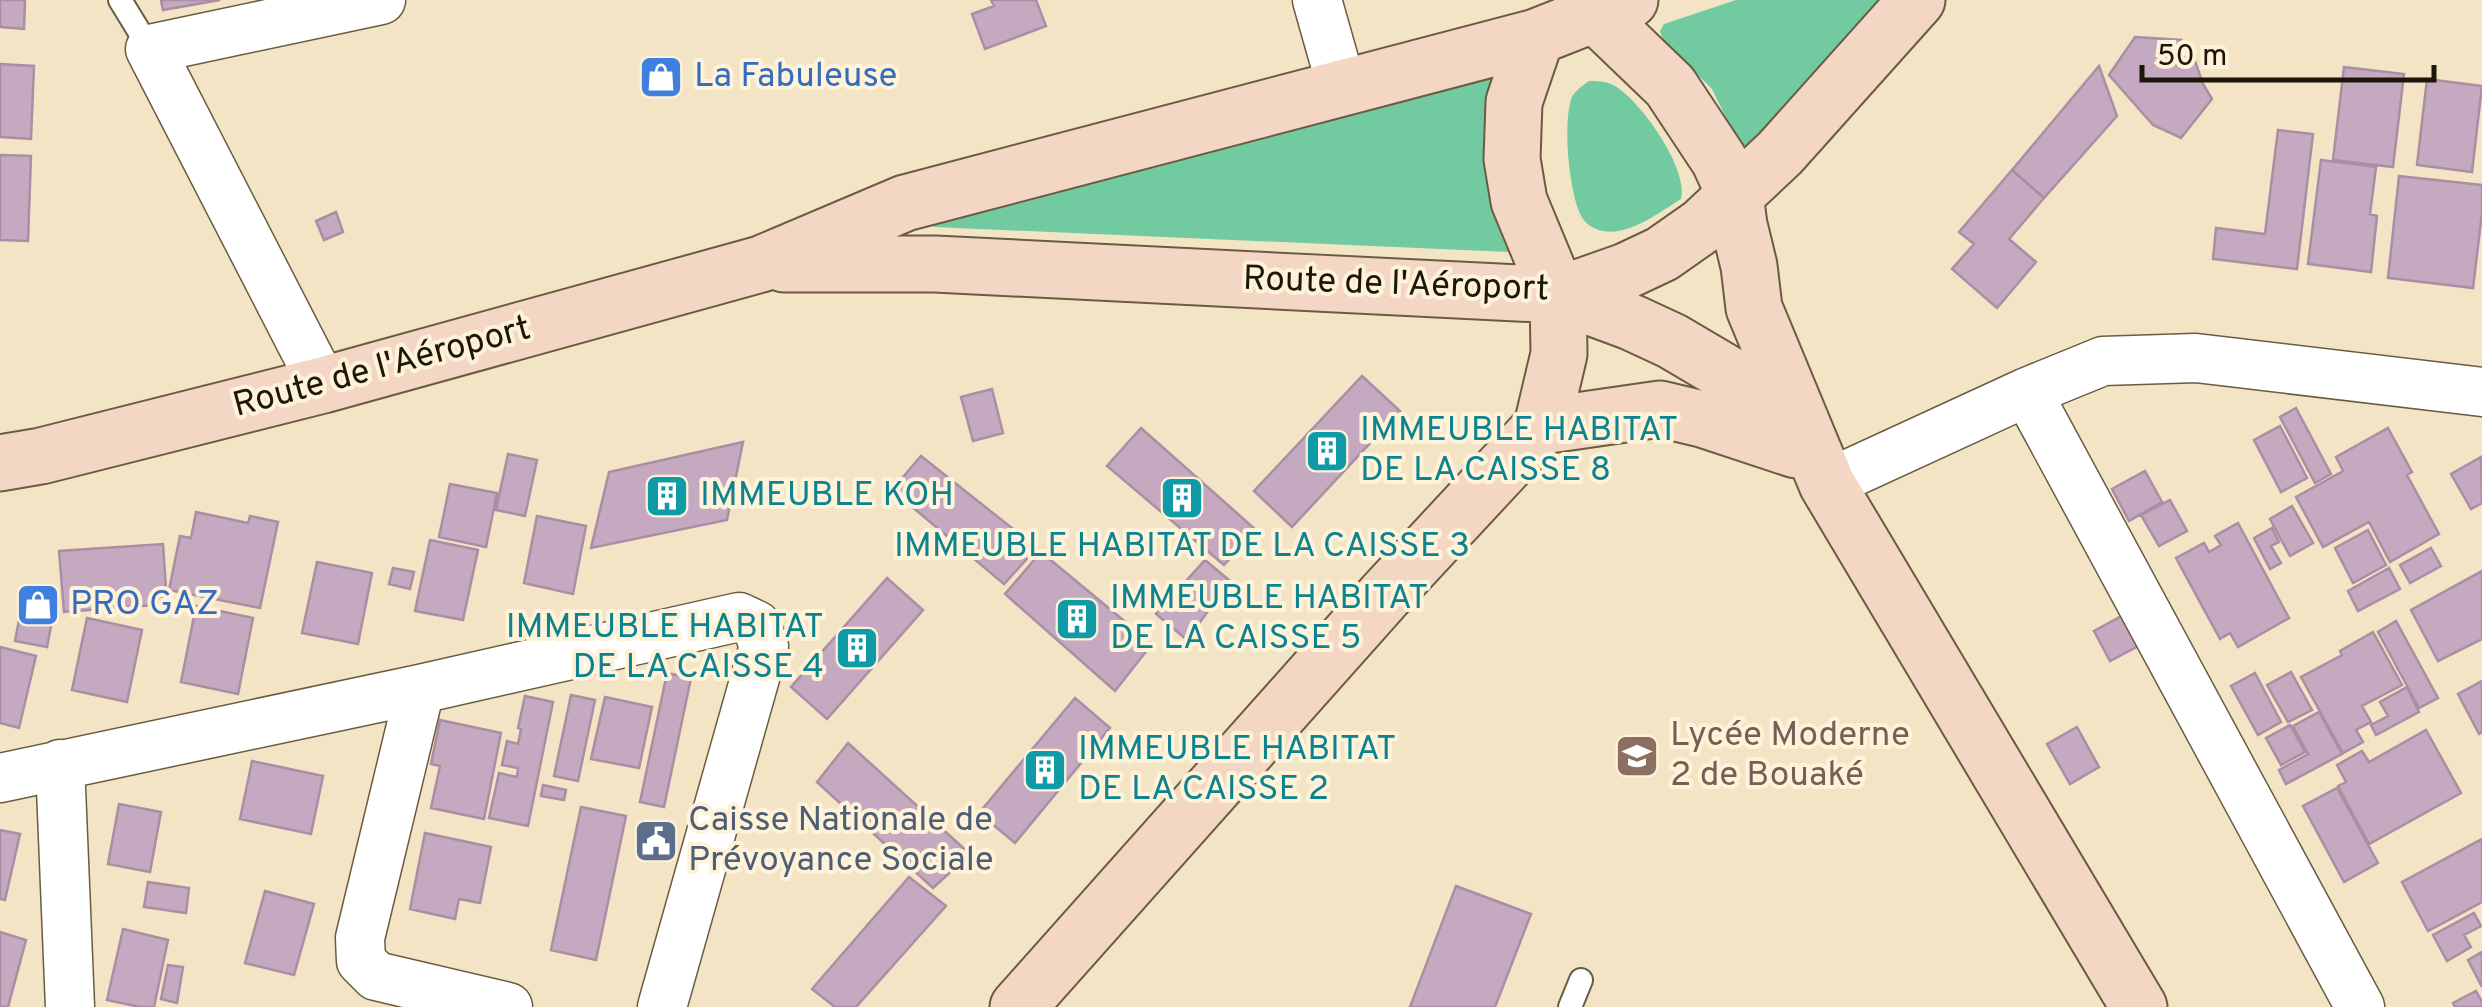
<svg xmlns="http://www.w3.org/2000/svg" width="2482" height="1007" font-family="Overpass,sans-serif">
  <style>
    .green { fill: #72cba0 }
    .building { fill: #c5a9c0; stroke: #a98ea4; stroke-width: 2.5 }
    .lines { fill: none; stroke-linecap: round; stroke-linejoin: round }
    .lane-casing { stroke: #695c41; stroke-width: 26 }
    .street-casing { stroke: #695c41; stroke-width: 51 }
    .secondary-casing { stroke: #695c41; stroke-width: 59 }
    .lane { stroke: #fff; stroke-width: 22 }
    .street { stroke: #fff; stroke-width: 48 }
    .secondary { stroke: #f3d6c4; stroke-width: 55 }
    .labels { text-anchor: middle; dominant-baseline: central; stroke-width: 8; stroke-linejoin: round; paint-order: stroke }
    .shop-label { font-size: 35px; fill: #366cbe; stroke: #fef2d8; text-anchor: start }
    .street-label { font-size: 35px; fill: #1c170b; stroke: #fef2d8 }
    .culture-label { font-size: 35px; fill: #0d838f; stroke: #fef2d8; text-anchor: start }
    .education-label { font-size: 35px; fill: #785e54; stroke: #fef2d8; text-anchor: start }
    .service-label { font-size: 35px; fill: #4e5e75; stroke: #fef2d8; text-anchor: start }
  </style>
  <rect width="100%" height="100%" fill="#f3e4c5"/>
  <path class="green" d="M1736,0h146l-137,157 -33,-68 -49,-49 -3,-9 4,-7z
    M1487,75l6,3 28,167 -12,7 -575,-25 -6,-7z
    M1589,81c9,0 16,0 24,4 27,14 76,84 68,114 -21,13 -52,37 -78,32 -7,-1 -16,-6 -20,-12 -14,-21 -21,-98 -11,-122 4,-7 10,-11 17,-16z"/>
  <path class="building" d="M0,0h25l-1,29 -24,-2z
    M161,0h59l-57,10z
    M991,0h45l10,26 -61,23 -13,-35 22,-8z
    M2135,37l46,3 -4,14 18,7 8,23 9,15 -31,39 -28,-13 -44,-50z
    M0,64l34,2 -3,73 -31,-2z
    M2099,66l18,50 -73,82 -32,-28z
    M2344,67l60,7 -11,93 -60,-7z
    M2427,79l55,7 -10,86 -55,-7z
    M2278,130l35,4 -16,135 -84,-10 3,-31 49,6z
    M0,155l31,1 -3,85 -28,-1z
    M2321,160l55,7 -6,47 7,2 -6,56 -63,-8z
    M2012,170l32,28 -35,41 27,23 -39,46 -45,-39 22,-25 -15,-12z
    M2399,176l83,9v28l-9,75 -85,-10z
    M336,212l7,20 -19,8 -8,-19z
    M1362,376l38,35 -108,116 -38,-36z
    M992,389l11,44 -30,8 -12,-44z
    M2296,408l35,66 -16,9 -35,-66z
    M2280,426l27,52 -26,14 -27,-52z
    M1141,428l115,102 -32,35 -117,-99z
    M2388,428l24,44 -5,3 32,59 -49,28 -21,-40 -46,25 -27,-50 47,-26 -7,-14z
    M743,442l-16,78 -136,28 18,-76z
    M508,454l29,6 -12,56 -29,-6z
    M921,456l116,92 -33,36 -112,-94z
    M2481,457l1,46 -11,6 -20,-35z
    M2145,471l17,31 -33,19 -17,-32z
    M450,484l47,9 -11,54 -47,-10z
    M2170,500l17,31 -28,15 -18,-31z
    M2292,506l21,37 -23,13 -20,-37z
    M196,512l52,11 2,-7 28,6 -18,86 -91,-18 11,-54 11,2z
    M537,516l49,10 -13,68 -49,-11z
    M2238,523l51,95 -51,29 -8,-14 -10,6 -44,-81 28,-15 5,9 12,-7 -6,-9z
    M2272,528l7,14 -8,4 10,17 -11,6 -16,-31z
    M2368,530l18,35 -33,18 -18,-35z
    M430,540l48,10 -15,70 -48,-9z
    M163,544l4,60 -103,8 -5,-61z
    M2431,548l10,18 -31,17 -10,-18z
    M1041,552l111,92 -37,47 -110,-97z
    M1205,560l25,21 -43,59 -31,-26z
    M317,562l55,11 -14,71 -56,-11z
    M393,568l21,4 -4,17 -21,-5z
    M2389,568l11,21 -42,22 -10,-20z
    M2482,571v68l-44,22 -27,-51z
    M887,578l36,32 -96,109 -36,-32z
    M25,589l32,6 -10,52 -32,-6z
    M196,606l57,12 -15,76 -57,-12z
    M2129,612l15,31 -34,18 -16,-30z
    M87,618l55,12 -15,72 -55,-12z
    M2396,621l42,77 -19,10 -41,-76z
    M2373,632l29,53 -40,21 9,16 -15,8 7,12 -20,11 -42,-76 41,-22 -2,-4z
    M0,647l36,9 -17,72 -19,-5z
    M2291,672l21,38 -24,12 -21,-37z
    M667,673l24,5 -27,129 -24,-5z
    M2255,673l26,49 -23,13 -27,-49z
    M2482,681v51l-3,2 -21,-40z
    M2407,687l12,25 -43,23 -5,-10 17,-9 -8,-14z
    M571,695l24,5 -17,81 -24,-5z
    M525,696l28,6 -25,124 -39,-8 10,-45 18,4 1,-9 -16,-3 5,-24 11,3 3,-15 -3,-1z
    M605,697l47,10 -13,61 -48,-9z
    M1075,698l35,30 -95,115 -36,-30z
    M2319,712l23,42 -56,30 -7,-14 29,-16 -15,-28z
    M440,720l61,13 -17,86 -53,-11 9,-42 -9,-2z
    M2290,725l15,27 -24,13 -15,-27z
    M2077,727l22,40 -29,17 -23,-40z
    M2426,730l35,63 -92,51 -31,-58 8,-4 -9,-17 25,-14 7,11z
    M848,743l122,111 -37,34 -116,-106z
    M252,761l71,15 -12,58 -71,-15z
    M543,785l23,5 -2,10 -23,-4z
    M2337,788l41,75 -34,19 -41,-76z
    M119,804l42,8 -11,60 -42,-8z
    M581,807l45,9 -30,144 -45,-10z
    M0,830l20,4 -15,66 -5,-1z
    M425,833l66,14 -11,56 -21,-4 -4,20 -45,-10z
    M2482,839v63l-54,29 -26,-49z
    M909,877l37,29 -90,101h-21l-23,-18z
    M148,882l41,6 -3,25 -42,-6z
    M1456,886l75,28 -36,93h-85z
    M265,891l49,13 -20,71 -49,-12z
    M2474,913l7,13 -17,9 7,12 -24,14 -14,-26z
    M123,929l45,11 -14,67h-14l-33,-7z
    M0,932l26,8 -18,67h-8z
    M2482,952v35l-14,-27z
    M168,965l15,2 -6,36 -16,-4z
    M2476,991l6,11v5h-27l-2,-4z"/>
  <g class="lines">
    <g class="lane-casing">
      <path id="lane" d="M120,0l30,49
        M1570,1007l11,-27"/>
    </g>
    <g class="street-casing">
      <path id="street" d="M1317,0l25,88
        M323,385l-173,-336 231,-49
        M2027,392l333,615
        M1827,484l200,-92 76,-31 93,-3 286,34
        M420,689l-60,249 1,23 15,15 132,31
        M60,764l10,243
        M0,778l420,-89 319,-72 17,8 8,21 -102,361"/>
    </g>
    <g class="secondary-casing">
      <path id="secondary" d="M1595,14l75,72 49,74 16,35 4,30 10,41 5,42 73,176 312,523
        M784,264h151l623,31 68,-24 36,-17 40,-28 78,-73 137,-153
        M1558,295l73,27 41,19 61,36 62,70
        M1542,426l118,-17 42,10 94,31
        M0,463l41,-7 282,-71 438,-121 144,-61 631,-166 94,-37
        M1018,1007l367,-412 157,-169 17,-72 -1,-59 -39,-94 -7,-42 2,-57 22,-65"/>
    </g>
    <use href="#lane" class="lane"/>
    <use href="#street" class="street"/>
    <use href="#secondary" class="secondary"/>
  </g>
  <defs>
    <g id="shop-square" transform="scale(2.25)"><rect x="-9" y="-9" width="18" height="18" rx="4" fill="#3f7fe0" stroke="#fef2d8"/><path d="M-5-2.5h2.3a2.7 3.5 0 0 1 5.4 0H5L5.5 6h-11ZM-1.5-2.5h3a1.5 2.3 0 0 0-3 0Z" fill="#fff"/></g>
    <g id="building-square" transform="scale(2.25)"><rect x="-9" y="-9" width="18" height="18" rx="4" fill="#0f9aa8" stroke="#fef2d8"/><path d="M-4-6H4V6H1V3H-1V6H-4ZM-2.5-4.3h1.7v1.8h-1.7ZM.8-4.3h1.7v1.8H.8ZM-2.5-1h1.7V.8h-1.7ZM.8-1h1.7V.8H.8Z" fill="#fff"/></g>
    <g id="school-square" transform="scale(2.25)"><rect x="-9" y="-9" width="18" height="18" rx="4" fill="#8d6e63" stroke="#fef2d8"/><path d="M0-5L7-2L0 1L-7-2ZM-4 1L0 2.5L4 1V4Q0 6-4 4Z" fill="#fff"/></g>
    <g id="civic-square" transform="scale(2.25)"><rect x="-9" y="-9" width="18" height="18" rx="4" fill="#5c6f8a" stroke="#fef2d8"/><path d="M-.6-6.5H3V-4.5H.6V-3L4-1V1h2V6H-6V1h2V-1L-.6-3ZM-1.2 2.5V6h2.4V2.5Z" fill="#fff"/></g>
  </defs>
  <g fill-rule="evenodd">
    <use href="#shop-square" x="661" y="77"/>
    <use href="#building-square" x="1327" y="451"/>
    <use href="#building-square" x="667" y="496"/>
    <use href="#building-square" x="1182" y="498"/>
    <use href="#shop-square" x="38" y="605"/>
    <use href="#building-square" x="1077" y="619"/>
    <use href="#building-square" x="857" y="648"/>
    <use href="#school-square" x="1637" y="756"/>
    <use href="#building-square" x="1045" y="770"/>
    <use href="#civic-square" x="656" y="841"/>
  </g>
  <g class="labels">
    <g class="shop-label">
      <text x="694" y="77">La Fabuleuse</text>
      <text x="70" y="605">PRO GAZ</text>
    </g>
    <g class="street-label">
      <text transform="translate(1396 285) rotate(2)">Route de l'Aéroport</text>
      <text transform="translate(382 368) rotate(-15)">Route de l'Aéroport</text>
    </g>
    <g class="culture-label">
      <text x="1360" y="431">IMMEUBLE HABITAT<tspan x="1360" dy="40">DE LA CAISSE 8</tspan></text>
      <text x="700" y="496">IMMEUBLE KOH</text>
      <text x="1182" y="547" text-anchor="middle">IMMEUBLE HABITAT DE LA CAISSE 3</text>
      <text x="1110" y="599">IMMEUBLE HABITAT<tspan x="1110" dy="40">DE LA CAISSE 5</tspan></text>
      <text x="824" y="628" text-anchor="end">IMMEUBLE HABITAT<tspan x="824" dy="40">DE LA CAISSE 4</tspan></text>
      <text x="1078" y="750">IMMEUBLE HABITAT<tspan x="1078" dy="40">DE LA CAISSE 2</tspan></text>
    </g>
    <g class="education-label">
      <text x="1670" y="736">Lycée Moderne<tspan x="1670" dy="40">2 de Bouaké</tspan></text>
    </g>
    <g class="service-label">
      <text x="688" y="821">Caisse Nationale de<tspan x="688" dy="40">Prévoyance Sociale</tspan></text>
    </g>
  </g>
  <path d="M2142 65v15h292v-15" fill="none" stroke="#1c170b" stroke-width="5"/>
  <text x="2157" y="65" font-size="30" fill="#1c170b" stroke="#fef2d8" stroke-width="8" paint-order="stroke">50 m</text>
</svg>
